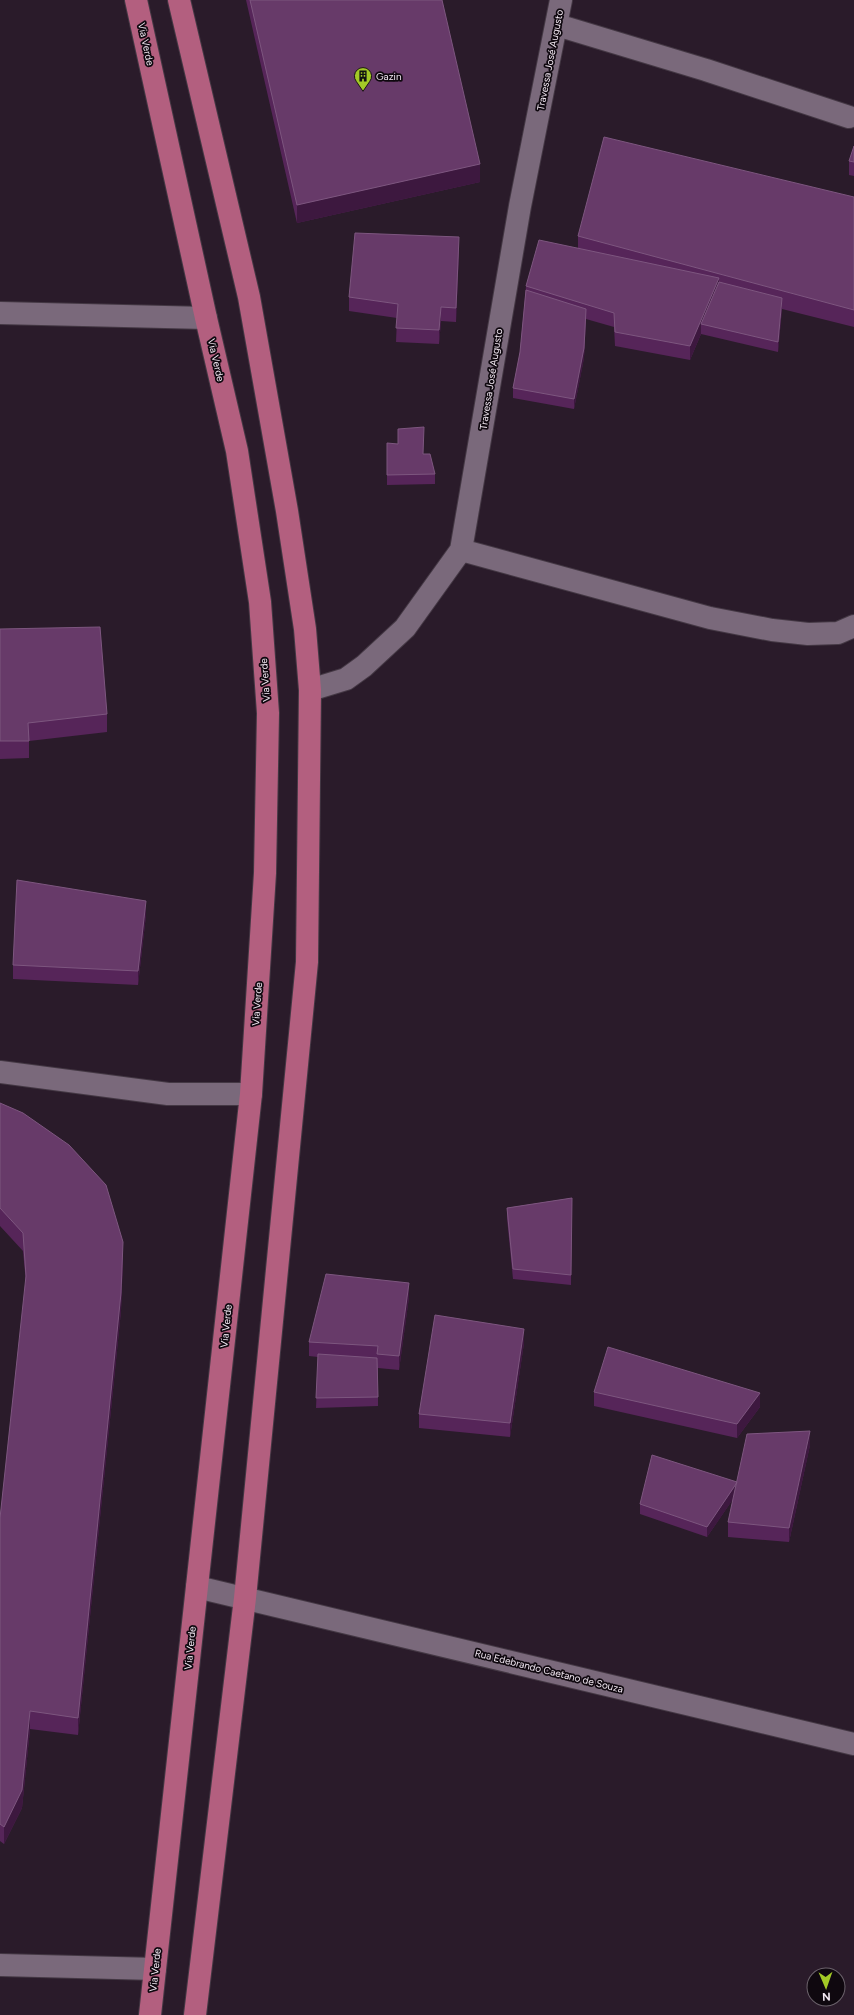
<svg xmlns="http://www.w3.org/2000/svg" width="854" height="2015" font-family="Figtree,sans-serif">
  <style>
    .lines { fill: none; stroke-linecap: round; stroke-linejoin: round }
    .minor-casing { stroke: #443844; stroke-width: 24 }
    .major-casing { stroke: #443844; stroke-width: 24 }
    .minor { stroke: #7a697b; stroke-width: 22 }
    .major { stroke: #b35f7f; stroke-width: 22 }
    .wall { fill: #562559 }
    .shaded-wall { fill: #3d183f }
    .building { fill: #673a69; stroke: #7d567f }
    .labels { text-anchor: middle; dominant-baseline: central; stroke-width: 3.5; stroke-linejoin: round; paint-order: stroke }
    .street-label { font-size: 10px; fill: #f4eaf4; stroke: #0f080f }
    .poi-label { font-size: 10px; fill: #f4eaf4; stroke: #0f080f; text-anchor: start }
  </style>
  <rect width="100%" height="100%" fill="#2a1b2a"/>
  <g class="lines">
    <g class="minor-casing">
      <path id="minor" d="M557,25l149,45 143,47
        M0,313l206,5
        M461,550l249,68 62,12 36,4 30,-1 16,-7
        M310,690l36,-11 18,-13 41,-38 56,-78 59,-344 41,-206
        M0,1072l168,22h83
        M197,1587l657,157
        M0,1965l155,4"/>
    </g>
    <g class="major-casing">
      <path id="major" d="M136,0l70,318 31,133 23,151 8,111 -3,160 -14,221 -101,921
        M179,0l70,297 38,214 18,118 5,61 -3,272 -62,636 -50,417"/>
    </g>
    <use href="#minor" class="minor"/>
    <use href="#major" class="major"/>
  </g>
  <path class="wall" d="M246,0h196l38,182 -183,41z
    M854,146v30l-5,-1v-14z
    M854,197v130l-72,-18 -4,43 -77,-18 -11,26 -75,-14 -1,-19 -28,-8 -2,39 -10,51 -61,-11v-10l7,-36 6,-66 52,-38v-12z
    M459,251l-3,71 -15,-1 -2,23 -43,-2 1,-24 -48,-7v-14z
    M387,443l36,11 12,20v10l-48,1z
    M0,629l107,85v18l-78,9v17l-29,1z
    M146,915l-8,70 -125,-6v-14z
    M0,1103l123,156 -2,52 -43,424 -48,-6 -8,79 -18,36 -4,-3v-323l26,-235 -3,-32 -23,-25z
    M572,1198l-1,87 -58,-6 -6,-61v-10z
    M409,1297l-10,73 -21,-2v38l-62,2 2,-51 -9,-1v-14z
    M524,1343l-14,94 -91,-9v-14z
    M594,1392l166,15 -23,31 -143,-32z
    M810,1445l-21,97 -61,-5v-15l5,-23 -26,38 -67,-23v-10l97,-22z"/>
  <path class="shaded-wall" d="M480,164v18l-183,41v-18z
    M459,237v14l-3,71v-14z
    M719,278v14l-18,32v10l-11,26v-14z
    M782,298v10l-4,44v-10z
    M441,307v14l-2,23v-14z
    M586,309l-2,49 -10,51v-10z
    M146,901v14l-8,70v-14z
    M123,1242v17l-2,52 -43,424v-17z
    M409,1283v14l-10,73v-14z
    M524,1329v14l-14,94v-14z
    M760,1393v14l-23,31v-14z
    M810,1431v14l-21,97v-14z
    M738,1482v10l-31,45v-10z
    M30,1711v18l-8,79 -18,36v-17z"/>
  <path class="building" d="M250,0h192l38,164 -183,41z
    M604,137l250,60v113l-276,-74z
    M854,146v16l-5,-1z
    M355,233l104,4 -3,71 -15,-1 -2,23 -43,-2 2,-24 -49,-7z
    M539,240l180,38 -29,68 -75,-14 -1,-19 -88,-27z
    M719,282l63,16 -4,44 -77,-18z
    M526,290l60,19 -2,39 -10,51 -61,-11 7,-36z
    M424,427l-1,27h7l5,20 -48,1v-32l11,1v-15z
    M100,627l7,87 -79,9 1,18h-29v-112z
    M17,880l129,21 -8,70 -125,-6z
    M0,1103l23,10 46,32 37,40 17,57 -2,51 -43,425 -48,-7 -8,79 -18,37 -4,-3v-306l26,-242 -3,-43 -23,-25z
    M572,1198l-1,77 -58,-6 -6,-61z
    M326,1274l83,9 -10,73 -22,-2 1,-8 -69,-4z
    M435,1315l89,14 -14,94 -91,-9z
    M608,1347l152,46 -23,31 -143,-32z
    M318,1354l59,4 1,39 -62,1z
    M810,1431l-21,97 -61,-6 19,-88z
    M652,1455l85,27 -1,2 -29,43 -67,-23z"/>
  <defs>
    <g id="building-pin" transform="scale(0.9)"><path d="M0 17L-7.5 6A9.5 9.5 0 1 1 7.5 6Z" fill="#a3c926" stroke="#0f080f"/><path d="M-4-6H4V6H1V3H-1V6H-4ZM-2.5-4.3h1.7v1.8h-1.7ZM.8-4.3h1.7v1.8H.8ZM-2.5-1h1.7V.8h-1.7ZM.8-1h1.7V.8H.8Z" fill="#111"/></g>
  </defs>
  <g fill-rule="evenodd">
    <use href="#building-pin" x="363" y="76"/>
  </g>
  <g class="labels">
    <g class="street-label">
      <text transform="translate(146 44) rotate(78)">Via Verde</text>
      <text transform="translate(550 60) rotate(-79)">Travessa José Augusto</text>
      <text transform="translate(216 360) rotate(77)">Via Verde</text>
      <text transform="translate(491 379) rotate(-81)">Travessa José Augusto</text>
      <text transform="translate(265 680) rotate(-94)">Via Verde</text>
      <text transform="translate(257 1004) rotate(-86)">Via Verde</text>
      <text transform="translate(226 1326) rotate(-84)">Via Verde</text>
      <text transform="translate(190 1648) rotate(-84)">Via Verde</text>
      <text transform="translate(549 1671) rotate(14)">Rua Edebrando Caetano de Souza</text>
      <text transform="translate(155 1970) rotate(-84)">Via Verde</text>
    </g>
    <g class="poi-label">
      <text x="376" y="76">Gazin</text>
    </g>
  </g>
  <g transform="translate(826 1987) rotate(178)"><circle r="19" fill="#0f080f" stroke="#6b626b"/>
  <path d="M0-3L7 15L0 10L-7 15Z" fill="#a3c926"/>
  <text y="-6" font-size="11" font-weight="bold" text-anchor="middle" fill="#f4eaf4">N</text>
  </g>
</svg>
